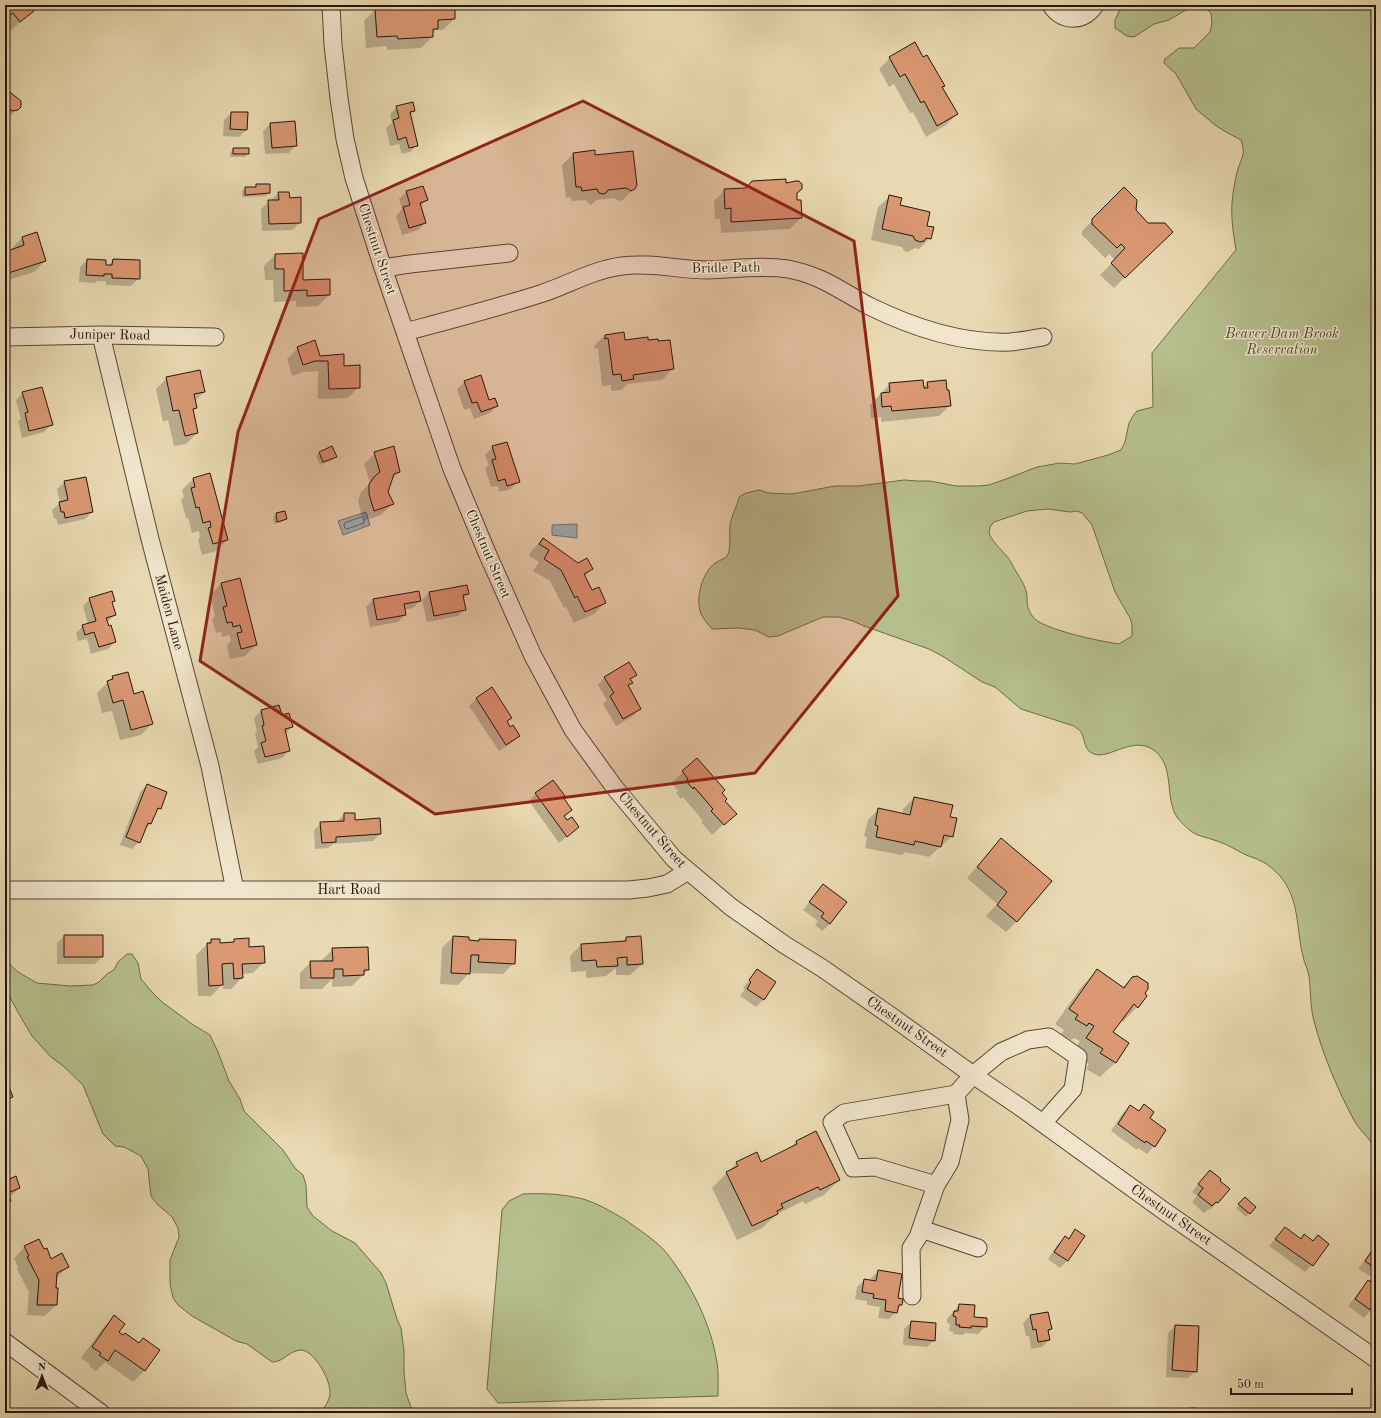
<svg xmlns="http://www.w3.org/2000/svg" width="1381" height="1418" font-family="'Old Standard TT',serif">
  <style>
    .green { fill: #b5bf8d; stroke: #6d6a4c; fill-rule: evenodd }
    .water { fill: #9cb7b7; stroke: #6c7672 }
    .shadow { fill: #0003 }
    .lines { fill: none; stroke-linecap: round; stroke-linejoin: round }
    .shore { stroke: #606661; stroke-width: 1 }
    .stream { stroke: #6c7672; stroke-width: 5 }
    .building { fill: #db9973; stroke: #25140b }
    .minor-casing { stroke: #564535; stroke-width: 19 }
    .minor { stroke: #f1e6cd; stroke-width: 17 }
    .marked { fill: #8f2418; fill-opacity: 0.2; stroke: #8f2418; stroke-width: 3; stroke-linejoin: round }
    .labels { text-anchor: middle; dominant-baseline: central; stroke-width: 3; stroke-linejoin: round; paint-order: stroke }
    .street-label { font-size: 14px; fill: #25140b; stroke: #f1e6cd }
    .park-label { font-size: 14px; font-style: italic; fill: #504732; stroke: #f1e6cd }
  </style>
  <rect width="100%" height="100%" fill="#e9d9b2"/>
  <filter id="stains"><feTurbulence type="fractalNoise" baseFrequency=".005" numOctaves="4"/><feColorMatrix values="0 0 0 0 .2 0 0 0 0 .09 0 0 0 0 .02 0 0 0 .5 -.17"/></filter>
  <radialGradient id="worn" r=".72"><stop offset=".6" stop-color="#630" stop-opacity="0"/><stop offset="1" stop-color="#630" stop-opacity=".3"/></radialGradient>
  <path class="green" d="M1122,5h254v1146c-4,-11 -15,-19 -21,-29 -16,-29 -33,-69 -41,-101 -4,-14 -3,-30 -5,-45 -1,-7 -5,-13 -6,-20 -7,-27 -3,-57 -23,-80 -5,-5 -12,-12 -19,-15 -5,-3 -11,-4 -17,-7 -8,-4 -17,-10 -27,-13 -17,-6 -22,-4 -36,-19 -19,-19 -4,-53 -26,-71 -21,-17 -46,9 -61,3 -11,-4 -8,-14 -13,-22 -1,-2 -5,-4 -7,-6l-53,-17 -26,-22 -13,-5 -38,-25 -15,-8 -65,-23 -11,-5 -14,-4h-16l-45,19 -9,1 -14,-7 -16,-2 -27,1c-4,-5 -8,-9 -11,-15 -6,-16 1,-41 14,-51 6,-4 13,-4 14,-12 2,-8 0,-16 1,-25 1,-10 7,-19 9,-29l7,-4 13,-3 10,3 23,1 43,-8h24l45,-6 13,1h13l26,5h22l11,-1 17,-6 31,-12 23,-4 15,1 33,-9 13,-5 4,-8 4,-19 4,-7 4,-5 16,-4 -1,-54 84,-103c-3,-18 -6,-38 -3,-56 1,-7 3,-19 5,-25 4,-13 8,-14 3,-29l-15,-8 -11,-7 -19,-16 -20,-35 -12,-11 1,-4 14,-11h15l16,-16 2,-9 -1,-10 -8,-7 -11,1 -8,4 -15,9 -15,4 -20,13 -7,-1 -12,-8v-8zM1048,509l22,3 7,-1 5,2 10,12 23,67 15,26 2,6v12l-13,8c-16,-2 -78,-15 -86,-27 -9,-13 -4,-14 -7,-26 -2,-9 -10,-18 -14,-27 -6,-12 -18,-18 -23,-31l1,-6 4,-5 33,-11z
    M127,954h5l6,9 3,16 11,13 10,10 30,22 18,11 8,17 11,29 11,18 4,12 39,39 12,18 8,7 3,10 1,22 6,9 19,15 23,12 26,30 5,10 11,36 4,9 3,23v20l2,22 7,20h-91c2,-7 8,-12 8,-20 1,-12 -16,-44 -30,-43 -11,1 -18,13 -28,12l-25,-18 -11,-3 -44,-25 -14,-11 -5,-7 -3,-14v-24l9,-23 -1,-9 -6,-11 -15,-13 -6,-8 -3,-27 -7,-13 -17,-9 -9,-1 -12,-12 -20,-49 -21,-20 -11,-8 -19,-21 -13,-22 -14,-26v-28l13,12 19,11 33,3 23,-1 6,-3 9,-9 6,-3 4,-8z
    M523,1194c19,-1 41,0 60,5 14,4 29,13 41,20 14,10 30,20 41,32 24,30 44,68 51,106 3,13 2,27 2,39l-220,7 -11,-14 15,-179 7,-9z"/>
  <path class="water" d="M366,512l4,13 -27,10 -5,-14z
    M577,524v14l-25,-3v-10z"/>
  <path class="shadow" d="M5,5h31l-4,3 1,3 -24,21 -4,-4z
    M383,5h71v14l-11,11h-8l-3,4v3l-11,11 -34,2v-4l-21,2 -2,-27 11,-11h3z
    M890,58l51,29 16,27 -11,11 -20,12 -13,-25 -3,1 -16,-29 -5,3 -10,-18z
    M5,90l15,16 -15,15z
    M397,107l17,4 -4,4 7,30 -7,7 -8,2 -3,-10 -9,2 -4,-18 6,-5 -2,-9z
    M231,113l15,17 -7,7 -16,-1 1,-16z
    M270,124l26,21 -7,8 -24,1 -2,-23z
    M233,149h15v4l-3,4h-15v-4z
    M573,154l21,2 40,32 -11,12 -4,1 -5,-3 -17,2 -6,5 -3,-2 -2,-3 -15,1v-4l-5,1 -4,-33z
    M752,182l33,3 11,9v7h4l1,17 -11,11 -69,4 -1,-14h-5l-1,-18 11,-11 20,-1z
    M256,185l13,8 -3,3 -24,1v-6l3,-3h9z
    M422,187l5,13 -7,7 5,16 -7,7 -16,5 -6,-19 6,-7 -3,-10 7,-7z
    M1124,189l11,21 13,14 23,8 -57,56 -14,-13 15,-15 -6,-6 -4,4 -23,-23v-4z
    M279,193l21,29 -7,8 -31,1 -1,-22z
    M890,196l9,10 27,21 4,11 -11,11 -4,-1 -7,4 -4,-1 -2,-4 -31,-7 7,-33z
    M36,233l9,28 -11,11 -29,9v-28l7,-2 -1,-2 11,-11z
    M275,255l27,26 27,-1v15l-11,11 -22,1v-6l-22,1 -1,-22h-8l-1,-14z
    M87,260l21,6 5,-6 26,18 -8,8 -25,-1v-4h-9l-2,2 -16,-1 1,-15z
    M605,335l20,6h22l26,28 -11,11 -35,4 -5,6 -11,1v-6l-9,1 -4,-37h-3l-1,-3z
    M298,348l45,19 16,20 -11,11 -30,1v-28l-14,1 -12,4 -5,-17z
    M167,378l37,14 -9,9 1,7 -4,4 5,21 -11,11 -12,2 -6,-26 -5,2 -7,-33z
    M465,382l32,24 -7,7 -16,6 -4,-11 -6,2 -7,-21z
    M927,383l23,22 -11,11 -58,6v-5l-10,1 -1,-13 20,-21 33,4z
    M23,393l28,32 -7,7 -22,6 -4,-17 3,-2 -5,-19z
    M493,447l25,34 -7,8 -12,3 -1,-6 -7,1 -6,-19 4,-3 -4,-10z
    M320,452l15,5 -3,3 -12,5 -4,-9z
    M375,453l24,19 -9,9 -4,11 6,12 -11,11 -18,6 -5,-20 3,-9 9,-9 -6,-19z
    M210,475l17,65 -11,11 -14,4 -4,-15 2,-3 -1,-6 -7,2 -4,-15h-2l-5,-18 3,-3 -2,-7 11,-11z
    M65,482l27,30 -7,7 -27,6 -2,-7 -2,1 -2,-9 8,-7 -3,-14z
    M284,512l2,7 -4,3 -8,2 -1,-7 3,-3z
    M543,539l35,25 14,5 -7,7 7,16 13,11 -11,11 -20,9 -8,-16 -2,1 -14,-27 -17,-10 6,-9 -10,-6 3,-6z
    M239,579l17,66 -11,11 -15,3 -3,-14 4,-4 -2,-6 -7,2 -1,-5 -5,1 -4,-14 3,-3 -5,-21 11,-11z
    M418,592l2,9 -7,7 -9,2 1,5 -7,7 -28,5 -4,-20 7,-7z
    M429,593l39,1 -5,5 2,10 -7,7 -31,6 -5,-22z
    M90,599l24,1 -3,3 4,12 -8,7 8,20 -7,7 -17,5 -4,-15 -9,2 -2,-8 7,-7 5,-2 -5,-18z
    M635,675l-5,5 1,2 -4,5 13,21 -7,8 -17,10 -13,-22 4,-4 -9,-15 7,-8z
    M113,677l20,18 19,29 -11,11 -21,5 -8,-29 -10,2 -5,-20z
    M492,689l19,29 -5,4 4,6 8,7 -7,8 -12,8 -30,-45 7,-7z
    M279,707l2,9 11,11 -7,7 4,16 -7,8 -24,6 -4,-13 4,-4 -3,-13 2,-2 -3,-14 7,-7z
    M697,759l24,34 3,8 11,13 -23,21 -11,-13 2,-1 -20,-24 -2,2 -5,-6 2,-2 -7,-8z
    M553,782l9,16 9,12 -7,8 3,3 11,6 -19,16 -30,-42 7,-7z
    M147,785l13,23 -6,6 -4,10 -7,7 -4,11 -7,7 -12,-4 20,-53z
    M914,798l35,20 3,18 -23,21 -24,-5 -3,3 -37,-7 2,-11 -3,-1 4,-16 11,-11 23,5 1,-5z
    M344,814l36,20 -7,7 -40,3 -5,4 -13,1 -1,-19 7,-7 16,-1z
    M1001,839l16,82 -11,11 -20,-16 11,-12 -30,-26z
    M823,885l7,39 -8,7 -7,-6 3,-4 -15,-11z
    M64,936l38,21 -7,7h-38v-21z
    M453,937l15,4 9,1 3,-2 34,23 -11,11 -34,-1 -11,12 -18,-1 2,-36z
    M626,938l16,26 -12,11h-14v-7l-10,8 -20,2v-7l-15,1 -1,-16 11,-11 41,-3z
    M211,940l8,4 12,-1 4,-3 13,8 16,14 -11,11 -11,1v4l-11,11h-8v-5l-12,12h-13l-2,-41z
    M333,949l35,21 -16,16 -20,1v-8l-10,10h-22v-16l11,-11h11v-2z
    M757,970l18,13 -12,17 -7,7 -16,-11 5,-7 -2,-1z
    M1097,971l25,17 10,-10 5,29 -14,15 -3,-2 -9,13 16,10 -12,20 -15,14 -14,-8 3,-5 -17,-11 8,-12 -6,-3 -3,2 -10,-6 3,-4 -9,-6 27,-38z
    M5,1078l7,19 -7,6z
    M1131,1106l7,6 6,-6 4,13 17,11 -11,16 -7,8 -9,-6 -1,2 -26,-19 12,-18z
    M796,1142l43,38 -15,15 -19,9 -2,-3 -26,13 -15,14 -25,12 -25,-52 25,-25h24l28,-13z
    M1203,1178l15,3 10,9 -18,20 -1,-1 -5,4 -12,-11 5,-6 -5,-4z
    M5,1182l14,6 -10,10v2l-4,5z
    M1242,1202l13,5 -9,10 -10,-9z
    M1285,1228l15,12 4,-5 8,30 -7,7 -36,-26z
    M1076,1231l-8,29 -8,8 -12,-9 10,-15 7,-7 3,2z
    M1376,1244v26l-6,6 -12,-7z
    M25,1247l19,3 7,10 16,7 -11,12v26l-11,11 -18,-1 2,-23 -12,-23 1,-2 -4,-9z
    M878,1271l23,34 -4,4 -1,3 -7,7 -11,-1 2,-11 -13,-2v-4l-12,-2 2,-12 7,-7 7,1v-3z
    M1376,1274v34l-2,-1 -10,11 -16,-12 13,-17z
    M959,1305l14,13 13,8 -8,8 -13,-1 -2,2 -10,-1v-2l-4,-1 1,-7 -3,-1v-4z
    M1030,1316l21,13 -3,3 1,8 -7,7 -11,2 -2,-13h-3l-3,-13z
    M114,1317l4,16 20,11 21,6 -15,21 -11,11 -28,-20 -9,9 -7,-5 1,-2 -9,-6 22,-30z
    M911,1322l23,18 -7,7 -24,-2 1,-16z
    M1175,1326l21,45 -8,7 -22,-1 2,-44z"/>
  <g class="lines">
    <path class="shore" d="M362,517l2,2v4l-17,6 -2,-1 -1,-3 1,-2z"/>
    <path class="stream" d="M1376,441l-3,7 3,8"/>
  </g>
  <path class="building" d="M5,5h30l-2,2 1,4 -14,11 -7,-9 -8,6z
    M389,5h66v14l-17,1v9h-5v8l-35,2 -1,-3 -20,1 -2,-28 14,-1z
    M915,42l8,15 4,-2 18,31 -3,1 16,27 -21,12 -13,-25 -3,2 -16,-29 -5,3 -11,-20z
    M5,88l16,13v6l-3,3 -6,1 -7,-6z
    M413,102l2,9 -5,1 8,34 -9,2 -3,-11 -8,3 -5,-20 6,-2 -3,-12z
    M231,112h17l-1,18 -17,-1z
    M295,121l2,25 -25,2 -2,-25z
    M233,148h16v6h-16z
    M595,150v5l38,-4 4,34 -2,4 -4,2 -5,-3 -18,2 -2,3 -3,1 -4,-1 -2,-4 -15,2 -1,-4h-5l-3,-34z
    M786,179v4l10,-2h3l3,3v5l-5,4v7h4l1,18 -71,4v-14l-6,1 -1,-20 22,-1 6,-7z
    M256,184h14v9l-25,2v-8h11z
    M423,186l5,14 -8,3 6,20 -17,5 -6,-21 7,-2 -4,-14z
    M1124,187l13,13 -1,10 12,13h17l8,9 -48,46 -14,-15 14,-15 -4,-4 -4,4 -25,-24v-5z
    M278,192h11l1,6 11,-1v26l-32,1 -1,-24h11z
    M889,195l13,3 -2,7 30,7 -3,14 7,1 -3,12 -5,-1 -2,3 -4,1 -5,-2 -2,-4 -31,-7z
    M37,232l9,29 -41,13v-22l19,-7 -2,-8z
    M303,253v27l27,-1v16l-23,1v-6l-23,1v-22h-9v-15z
    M87,259l19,1v5h6l1,-6 27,1v19l-28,-1v-4h-8v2l-18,-1z
    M624,332l1,8 23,-3v3l10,-1v2l12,-1 4,29 -41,6 1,4 -12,2 -1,-7 -8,1 -5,-37 -3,1v-4z
    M315,340l5,16 24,-2v12l16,-1v23l-31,1 -1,-28h-13l-12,4 -6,-18z
    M200,370l5,22 -11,2 3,14 -4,1 5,24 -13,3 -6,-26 -6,1 -7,-34z
    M481,375l8,25 6,-2 3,8 -17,6 -4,-10 -5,1 -8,-22z
    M923,380l1,8h4l-1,-6 19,-2 1,10h2l2,16 -59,5 -1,-5 -9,1 -1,-14 9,-1 -1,-9z
    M42,387l11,38 -24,6 -4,-18 3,-1 -6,-20z
    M507,442l13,40 -13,4 -2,-7 -7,2 -6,-21 4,-1 -4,-13z
    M332,446l5,11 -14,5 -4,-10z
    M394,446l6,26 -6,2 -6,18 6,12 -20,7 -5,-17v-10l6,-8 5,-4 -6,-20z
    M210,473l18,67 -15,4 -5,-16 3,-1 -1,-6 -7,2 -4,-16 -3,1 -5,-20 4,-1 -2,-9z
    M86,477l7,35 -28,6 -1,-6h-3l-2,-10 9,-2 -4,-19z
    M285,511l2,8 -10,3 -1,-9z
    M543,538l35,25 9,-5 6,11 -9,5 8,16 7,-3 7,16 -21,9 -8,-16 -2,2 -14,-28 -17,-11 5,-9 -10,-6z
    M240,578l17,67 -16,4 -4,-16 5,-1 -2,-7 -7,2 -1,-5 -5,1 -4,-16 4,-1 -6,-23z
    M467,585l2,9 -6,1 3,15 -32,6 -5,-24z
    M112,591l3,10 -3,1 4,13 -10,3 3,8 2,-1 5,17 -17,5 -5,-15 -9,3 -3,-10 14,-4 -7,-23z
    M419,591l2,10 -17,3 2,11 -29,5 -4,-21z
    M629,662l8,13 -7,4 3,4 -5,2 13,24 -18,10 -13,-23 4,-3 -10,-16z
    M128,672l6,22 9,-3 10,33 -22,6 -8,-30 -10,3 -6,-22 6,-2 -1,-3z
    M492,687l20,31 -5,3 3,6 3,-2 7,11 -14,9 -30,-47z
    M279,705l3,10 7,-2 4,14 -8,2 5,22 -25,6 -4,-14 5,-2 -4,-15 2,-1 -3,-15z
    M697,758l28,32 -3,3 5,6 -2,2 12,13 -13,11 -13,-14 2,-2 -19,-22 -1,2 -7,-8 2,-2 -6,-8z
    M553,780l12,16 -2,1 9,13 -8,6 3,4 5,-3 7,10 -12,10 -32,-44z
    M147,784l20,8 -6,17 -3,-1 -7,16 -3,-1 -8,20 -14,-6z
    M914,797l39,8 -3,12 7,1 -4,19 -9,-2 -3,12 -26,-6 -1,4 -38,-8 2,-11 -3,-1 3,-17 32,7z
    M344,813h11v7l25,-2 1,16 -45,3v5l-14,1 -2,-21 24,-1z
    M1001,838l51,43 -35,41 -20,-17 10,-13 -30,-25z
    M823,884l24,18 -17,22 -9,-7 3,-4 -15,-11z
    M64,935h39v22h-39z
    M453,936l16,1v3l10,1v-2l37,1 -1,24 -37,-2 1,-7h-8l-1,19 -19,-1z
    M641,936l2,28 -16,1v-8l-10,1 1,8 -21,1 -1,-7 -14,1 -1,-17 45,-3v-4z
    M249,938v9l15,-1 1,17 -23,1 1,14 -9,1 -1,-16 -11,1 1,21 -14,1 -2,-43h4v-4h9v4l14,-1v-3z
    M368,947l1,23h-5v5l-21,1v-7h-9v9h-23l-1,-17h23l-1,-13z
    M757,969l19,13 -12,18 -17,-11 4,-7 -2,-2z
    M1097,969l27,19 8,-11 5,-1 11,7v6l-3,4 2,3 -9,12 -4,-4 -21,28 16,11 -13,20 -16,-10 3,-4 -17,-11 8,-12 -5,-3 -2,3 -12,-7 3,-4 -9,-6z
    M5,1076h2l3,5 -3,1 6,15 -8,3z
    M1144,1104l10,8 -4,6 16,12 -11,17 -9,-6 -1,2 -27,-19 12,-19 9,6z
    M816,1131l24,49 -20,10 -2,-3 -37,17 2,4 -6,3 1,3 -26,12 -26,-54 12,-6 -2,-4 21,-10 4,10 36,-18 -1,-3z
    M1210,1170l11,9 -1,2 10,8 -12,14 -2,-1 -4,4 -14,-11 5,-7 -5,-4z
    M16,1176l4,12 -12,5 3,8 -6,2v-22z
    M1245,1197l11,10 -6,7 -12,-10z
    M1285,1227l16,12 3,-5 9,7 5,-6 11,9 -16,22 -38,-27z
    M1075,1229l10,7 -17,25 -14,-9 11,-16 4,3z
    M39,1239l5,10 3,-1 4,11 11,-6 7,14 -12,6 -1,15h2l-1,17h-20l2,-25 -12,-23 2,-1 -5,-10z
    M1376,1245v24l-11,-8z
    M878,1270l24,4 -4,24 5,1 -1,6h-3l-2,8 -12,-2 1,-11 -13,-2 1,-4 -12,-2 2,-13 12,2z
    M1376,1274v32l-4,5 -17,-12 13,-19 2,2z
    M959,1304l16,1 -1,12 13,1v9l-16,-1v2l-12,-1 1,-2h-4v-8l-3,-1 1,-5h4z
    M1048,1312l4,17 -4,1 2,10 -12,2 -2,-13 -3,1 -3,-15z
    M114,1315l11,9 -6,8 4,3 2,-2 14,10 4,-5 17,12 -15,21 -30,-21 -7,11 -9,-6 2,-2 -9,-6z
    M911,1321l25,2 -1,18 -26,-3z
    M1175,1325l24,1 -2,46 -25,-2z
    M1196,1408v5h-17l-1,-4z"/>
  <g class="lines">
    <g class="minor-casing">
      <path id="minor" d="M331,5l2,40 6,53 6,41 9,39 29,90 69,201 36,86 45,101 40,74 42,58 59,71 57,48 54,38 37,23 69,48 82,59 47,32 144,104 212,148
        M1051,5c11,18 34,17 44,0
        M383,268l27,-4 99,-11
        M405,332c45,-12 91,-24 135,-38 28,-9 52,-24 82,-28 29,-4 57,4 86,4 27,-1 53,-5 80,-1 33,6 53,22 81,37 43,21 92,38 141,36 11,-1 22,-3 33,-5
        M101,335l49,204 60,227 25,124
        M5,337l96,-2 114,2
        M5,890h624l19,-2 19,-4 21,-13
        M956,1094l4,26 -10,42 -14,23 -61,-18 -22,1 -21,-46 12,-9 112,-19 17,-19 28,-23 27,-12 21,-3 29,20 -5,32 -30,34
        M921,1229l57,19
        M912,1296l-1,-48 7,-11 18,-52
        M5,1342l96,71"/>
    </g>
    <use href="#minor" class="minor"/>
  </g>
  <path class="marked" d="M583,101l271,140 44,355 -143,177 -320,41 -235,-153 38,-229 81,-213z"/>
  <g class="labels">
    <g class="street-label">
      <text transform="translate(377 249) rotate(72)">Chestnut Street</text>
      <text transform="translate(726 268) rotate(-1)">Bridle Path</text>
      <text transform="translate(110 335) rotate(1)">Juniper Road</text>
      <text transform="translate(488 554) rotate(67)">Chestnut Street</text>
      <text transform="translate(169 612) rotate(75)">Maiden Lane</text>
      <text transform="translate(652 830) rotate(49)">Chestnut Street</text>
      <text x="349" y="890">Hart Road</text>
      <text transform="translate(907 1027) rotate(35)">Chestnut Street</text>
      <text transform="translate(1171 1215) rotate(35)">Chestnut Street</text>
    </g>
    <g class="park-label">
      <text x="1282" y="334">Beaver Dam Brook<tspan x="1282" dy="16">Reservation</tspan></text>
    </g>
  </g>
  <rect width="1381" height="1418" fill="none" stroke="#e9d9b2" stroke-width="20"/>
  <rect x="6" y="6" width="1369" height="1406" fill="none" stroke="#25140b" stroke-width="2"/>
  <rect x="10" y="10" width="1361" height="1398" fill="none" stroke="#25140b"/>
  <g transform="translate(42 1376)" stroke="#f1e6cd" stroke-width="3" paint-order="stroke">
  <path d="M0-3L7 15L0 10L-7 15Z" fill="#25140b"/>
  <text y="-6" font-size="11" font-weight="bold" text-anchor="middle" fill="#25140b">N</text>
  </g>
  <path d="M1231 1388v6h121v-6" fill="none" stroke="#25140b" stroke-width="2"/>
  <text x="1237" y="1388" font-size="12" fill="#25140b" stroke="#f1e6cd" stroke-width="3" paint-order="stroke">50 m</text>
  <rect width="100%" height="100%" filter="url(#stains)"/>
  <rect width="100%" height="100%" fill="url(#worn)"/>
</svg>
